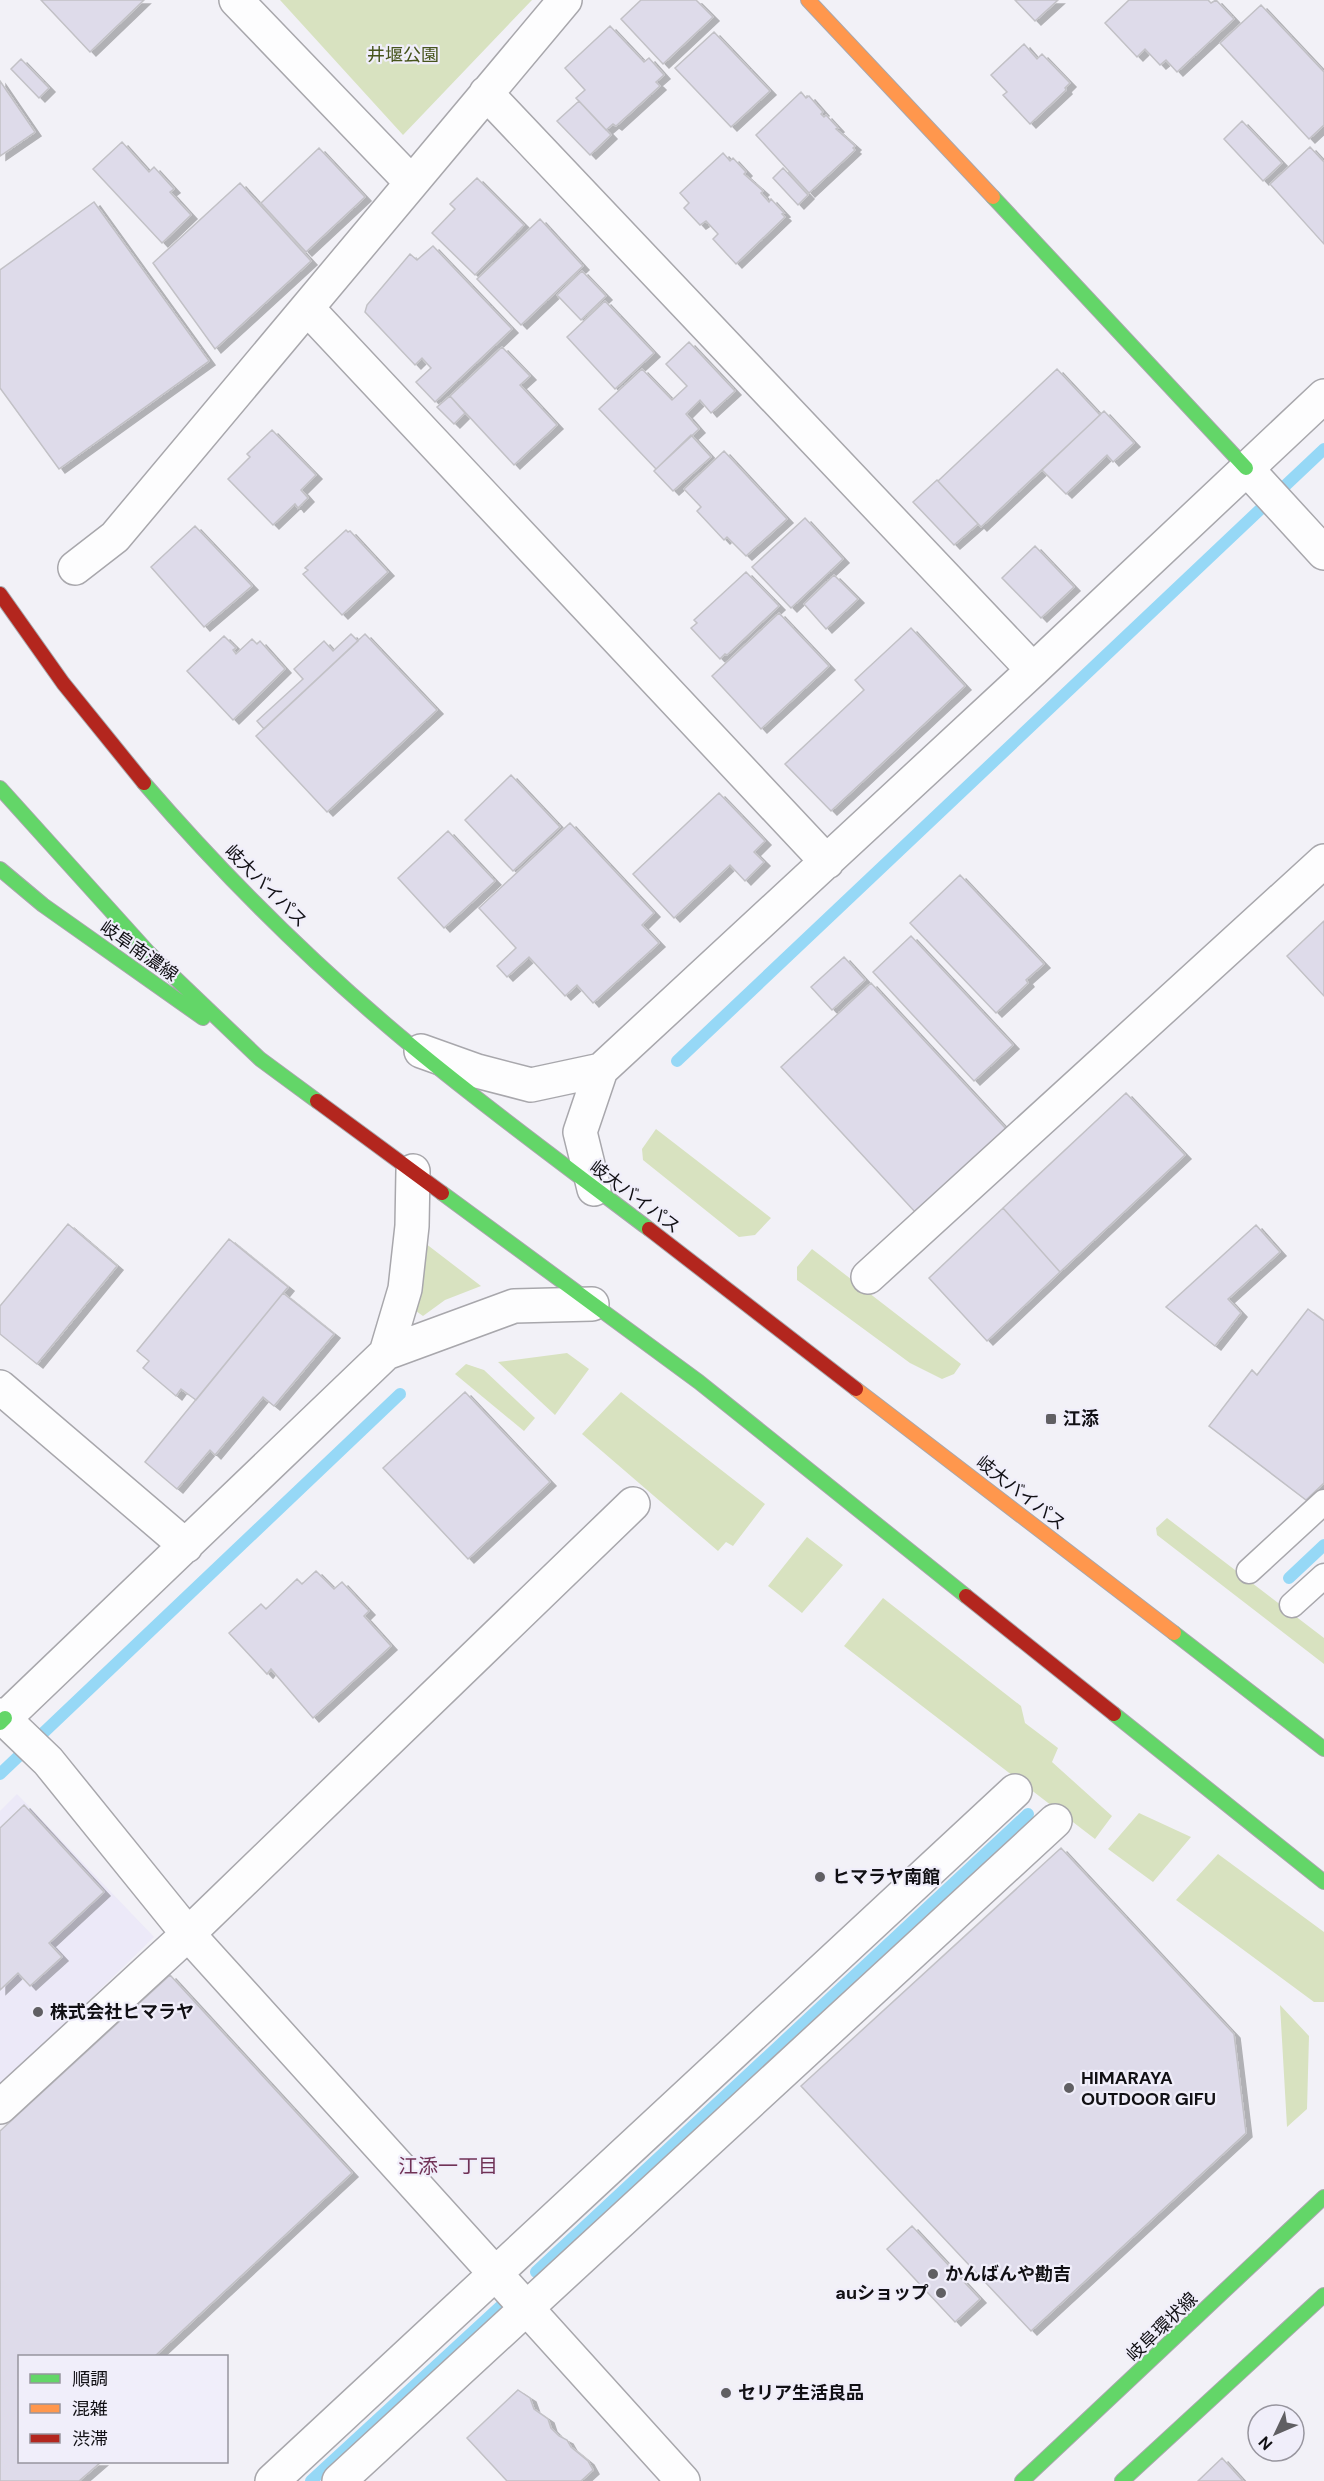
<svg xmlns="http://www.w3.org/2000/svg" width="1324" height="2481" font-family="'DM Sans','Noto Sans JP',sans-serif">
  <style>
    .commercial { fill: #ece9f8 }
    .green { fill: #d8e2c0 }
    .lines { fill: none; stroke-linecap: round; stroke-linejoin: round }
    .stream { stroke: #96d8f6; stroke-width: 12 }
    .building { fill: #dedbea; stroke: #c2c1c6; stroke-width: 1.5; filter: url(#shadow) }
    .lane-casing { stroke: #a8a7ac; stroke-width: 27 }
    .street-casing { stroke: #a8a7ac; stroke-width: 36 }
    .fast-casing { stroke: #a8a7ac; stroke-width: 16 }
    .slow-casing { stroke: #a8a7ac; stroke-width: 16 }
    .jam-casing { stroke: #a8a7ac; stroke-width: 16 }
    .lane { stroke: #fdfdfe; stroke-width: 24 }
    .street { stroke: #fdfdfe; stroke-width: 33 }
    .fast { stroke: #63d668; stroke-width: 14 }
    .slow { stroke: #ff974d; stroke-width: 14 }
    .jam { stroke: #b3261e; stroke-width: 14 }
    .poi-dot { fill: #605f63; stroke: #f0eefa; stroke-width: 2 }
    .labels { text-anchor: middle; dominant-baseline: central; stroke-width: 4.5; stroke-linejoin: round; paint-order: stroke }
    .park-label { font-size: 18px; fill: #46541c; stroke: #f0eefa }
    .street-label { font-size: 18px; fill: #111014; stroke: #f0eefa }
    .poi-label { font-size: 18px; font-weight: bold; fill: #111014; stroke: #f0eefa; text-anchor: start }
    .neighbourhood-label { font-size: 20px; fill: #703256; stroke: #f0eefa }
  </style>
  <defs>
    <filter id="shadow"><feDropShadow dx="6" dy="4" stdDeviation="0" flood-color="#0004"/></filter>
  </defs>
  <rect width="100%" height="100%" fill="#f2f1f7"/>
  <path class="commercial" d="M17,1794l137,143 -154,150v-276z"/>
  <path class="green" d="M280,0h252l-129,135z
    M656,1129l115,89 -16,17 -16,2 -96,-77 -1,-11z
    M421,1240l60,46 -36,14 -22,16 -17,-12z
    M812,1249l149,115 -7,10 -12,5 -32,-16 -113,-83v-13z
    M567,1353l22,16 -34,46 -57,-53z
    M466,1364l18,6 51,48 -11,13 -69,-57z
    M621,1392l144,112 -32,42 -7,-4 -8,9 -136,-117z
    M1167,1518l157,120v26l-167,-129 -1,-7z
    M807,1537l36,28 -41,48 -34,-27z
    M883,1598l138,108 4,17 33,25 -6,14 60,54 -17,23 -251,-193z
    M1139,1813l52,24 -38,45 -45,-33z
    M1218,1854l106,78v70h-10l-138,-102z
    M1280,2005l29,31 -2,73 -20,18z"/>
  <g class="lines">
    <path class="stream" d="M677,1061l647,-612
      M1289,1578l35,-33
      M0,1774l400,-380
      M536,2272l492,-458
      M311,2481l190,-175"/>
  </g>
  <path class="building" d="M41,0h103l-54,52z
    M641,0h55l17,17 -50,47 -42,-45z
    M1015,0h43l-23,21z
    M1129,0h79l3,3 5,-3 18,19 -57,53 -11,-12 -6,5 -15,-16 -8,8 -32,-34z
    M1261,5l63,67v53l-15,14 -89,-96z
    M610,26l34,36 5,-4 15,17 -8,7 4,4 -44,40 -3,-2 -7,6 -30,-32 9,-8 -20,-22z
    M714,32l56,59 -39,36 -56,-59z
    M1024,44l13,15 5,-5 28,29 -5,5 1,2 -36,34 -27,-29 4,-3 -16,-17z
    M21,59l28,29 -10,10 -28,-29z
    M0,81l35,51 -35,24z
    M801,92l5,6 3,-2 14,16 -2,2 3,3 2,-2 12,13 -2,1 19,17 -2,2 2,2 -46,43 -53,-58z
    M579,101l32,34 -21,20 -33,-34z
    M1242,121l40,42 -19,18 -39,-42z
    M122,142l27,30 5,-5 20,22 -4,3 21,23 -29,28 -69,-74z
    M1310,147l14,15v82l-54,-60z
    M319,148l46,49 -59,55 -45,-49z
    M723,153l7,8 3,-3 13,14 -2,2 19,17 -2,2 8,9 2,-3 13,14 -2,1 3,3 -49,47 -23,-25 5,-5 -12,-13 -6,4 -16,-17 5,-5 -9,-10z
    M783,168l25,27 -10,10 -25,-27z
    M477,178l47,47 -49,50 -43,-42 23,-24 -5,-5z
    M240,183l71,78 -96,88 -62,-86z
    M94,202l115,159 -150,108 -59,-81v-118z
    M540,219l43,47 -62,59 -44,-46z
    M433,246l79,83 -77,73 -19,-20 15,-14 -9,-10 -7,7 -50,-53 2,-7 43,-51 7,6z
    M582,271l24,25 -25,24 -24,-25z
    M605,301l49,52 -39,36 -48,-52z
    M689,342l46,49 -24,22 -11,-13 -14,14 13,15 -43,40 -57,-60 43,-40 30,31 15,-14 -21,-22z
    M502,347l28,29 -10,9 37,40 -43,40 -64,-69z
    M1057,369l43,46 -119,112 -43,-46z
    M450,396l15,17 -11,11 -17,-17z
    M1104,411l30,32 -21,19 -6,-7 -41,39 -24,-24z
    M272,430l44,45 -15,15 7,8 -10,10 -3,-4 -22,21 -45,-46 22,-22 -3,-3z
    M691,435l20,22 -38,34 -19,-20z
    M724,451l63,68 -41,37 -19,-19 -3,3 -27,-29 4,-4 -17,-18z
    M937,480l41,44 -24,21 -41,-43z
    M805,518l38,41 -52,49 -39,-41z
    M195,526l57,60 -48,41 -53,-60z
    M346,530l2,2 2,-1 38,41 -46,43 -39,-41 5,-4 -3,-2z
    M1035,546l39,41 -33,31 -39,-40z
    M746,572l33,34 -52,49 -2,-1 -5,5 -29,-31 6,-5 -3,-3z
    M834,575l24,24 -32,30 -22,-25z
    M779,613l50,53 -68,63 -49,-53z
    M911,628l54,58 -134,125 -46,-47 79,-74 -9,-10z
    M351,634l7,7 -94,88 -7,-8 46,-42 -9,-10 30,-28 9,10z
    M365,634l72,76 -110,102 -71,-76z
    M224,636l12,12 -3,2 3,4 16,-15 5,5 3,-3 25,28 -52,51 -46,-49z
    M511,775l49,52 -47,44 -48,-51z
    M719,793l46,48 -11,11 10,10 -19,19 -15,-16 -56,53 -41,-44z
    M570,823l84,90 -12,12 17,18 -66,60 -16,-18 -12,11 -36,-39 -22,20 -10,-11 19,-18 -37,-40z
    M448,831l47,50 -51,47 -46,-50z
    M960,875l84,89 -18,16 2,3 -32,30 -86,-90z
    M1324,921v75l-37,-40z
    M911,936l102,109 -39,36 -101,-109z
    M844,957l21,23 -33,30 -21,-23z
    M871,983l136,147 -91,83 -135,-146z
    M1126,1093l59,62 -125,117 -57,-64z
    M1003,1208l57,64 -73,69 -58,-63z
    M68,1224l49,42 -80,98 -37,-30v-28z
    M1256,1225l24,27 -52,47 13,14 -26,33 -49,-39z
    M229,1239l59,48 -92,113 -15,-11 -5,7 -33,-28 6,-7 -12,-10z
    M283,1293l51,41 -60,72 -11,-9 -48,58 -5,-5 -33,39 -32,-27z
    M1308,1309l16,12v162l-18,17 -97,-74 43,-56 5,5z
    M465,1392l85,90 -82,77 -85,-91z
    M316,1571l18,18 8,-7 27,29 -5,5 27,30 -78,72 -42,-49 -4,5 -38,-41 32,-29 5,5 31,-30 5,5z
    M24,1805l80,87 -55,51 13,14 -32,29 -12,-13 -18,17v-162z
    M1061,1848l173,186 12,99 -215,198 -230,-245z
    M170,1975l182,198 -197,183h-135v106h81l-22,19h-79v-350z
    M912,2226l68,73 -25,23 -68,-73z
    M518,2390l12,8 4,11 14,10 3,9 8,8 8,4 4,7 17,14 5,9 -12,11h-74l-40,-43z
    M1222,2458l21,23h-45z"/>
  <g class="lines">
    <g class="lane-casing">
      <path id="lane" d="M1249,1571l75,-69
        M1292,1605l32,-29"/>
    </g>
    <g class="street-casing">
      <path id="street" d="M236,0l175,182
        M486,93l547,577
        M308,309l519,553
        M1246,468l78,85
        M75,568l40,-31 450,-537
        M421,1051l56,20 54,14 70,-15 -21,62 14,57
        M601,1070l432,-400 291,-274
        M868,1277l456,-416
        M386,1353l19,-64 7,-63 1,-55
        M0,1387l186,159
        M0,1715l48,46 140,173 495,547
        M5,1718l381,-365 128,-47 78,-2
        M0,2107l188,-173 445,-430
        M272,2481l743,-690
        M339,2481l716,-660"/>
    </g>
    <g class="fast-casing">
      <path id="fast" d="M993,197l253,271
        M144,783c82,95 173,185 270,265 76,63 156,121 235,181
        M0,788l148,164 112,107 57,42
        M0,869l43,36 160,113
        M442,1193l257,189 267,214
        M1174,1633l150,116
        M1114,1714l210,168
        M0,1723l5,-5
        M1022,2481l302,-284
        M1122,2481l202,-186"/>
    </g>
    <g class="slow-casing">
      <path id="slow" d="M808,0l185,197
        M856,1389l318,244"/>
    </g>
    <g class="jam-casing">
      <path id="jam" d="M0,594l63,89 81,100
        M317,1101l125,92
        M649,1229l207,160
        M966,1596l148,118"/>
    </g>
    <use href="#lane" class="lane"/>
    <use href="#street" class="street"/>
    <use href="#fast" class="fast"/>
    <use href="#slow" class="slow"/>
    <use href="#jam" class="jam"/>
  </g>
  <g class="poi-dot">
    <rect x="1045" y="1413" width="12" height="12" rx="3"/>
    <circle cx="820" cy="1877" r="6"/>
    <circle cx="38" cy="2012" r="6"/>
    <circle cx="1069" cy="2088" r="6"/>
    <circle cx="933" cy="2274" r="6"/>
    <circle cx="941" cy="2293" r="6"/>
    <circle cx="726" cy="2393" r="6"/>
  </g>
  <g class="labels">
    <g class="park-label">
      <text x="403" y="55">井堰公園</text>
    </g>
    <g class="street-label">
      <text transform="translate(266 886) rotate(45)">岐大バイパス</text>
      <text transform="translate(139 951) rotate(35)">岐阜南濃線</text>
      <text transform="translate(635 1197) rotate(37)">岐大バイパス</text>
      <text transform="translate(1021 1493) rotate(38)">岐大バイパス</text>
      <text transform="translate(1162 2327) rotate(-44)">岐阜環状線</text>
    </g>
    <g class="poi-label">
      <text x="1063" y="1419">江添</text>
      <text x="832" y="1877">ヒマラヤ南館</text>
      <text x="50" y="2012">株式会社ヒマラヤ</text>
      <text x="1081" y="2078">HIMARAYA<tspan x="1081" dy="21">OUTDOOR GIFU</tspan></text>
      <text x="945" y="2274">かんばんや勘吉</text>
      <text x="929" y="2293" text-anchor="end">auショップ</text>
      <text x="738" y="2393">セリア生活良品</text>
    </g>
    <g class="neighbourhood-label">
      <text x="448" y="2166">江添一丁目</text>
    </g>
  </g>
  <rect x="18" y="2355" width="210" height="108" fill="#f0eefa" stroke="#97959e" stroke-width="1.5"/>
  <rect x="30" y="2374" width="30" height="9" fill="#63d668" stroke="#97959e" stroke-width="1.5"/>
  <text x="72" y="2385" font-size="18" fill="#111014">順調</text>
  <rect x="30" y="2404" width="30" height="9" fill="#ff974d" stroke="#97959e" stroke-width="1.5"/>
  <text x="72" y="2415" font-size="18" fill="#111014">混雑</text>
  <rect x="30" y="2434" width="30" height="9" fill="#b3261e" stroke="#97959e" stroke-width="1.5"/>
  <text x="72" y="2445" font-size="18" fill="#111014">渋滞</text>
  <g transform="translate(1276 2433) rotate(226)"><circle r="28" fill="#f0eefa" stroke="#97959e" stroke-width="1.5"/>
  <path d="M0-4.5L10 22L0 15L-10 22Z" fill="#605f63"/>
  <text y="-9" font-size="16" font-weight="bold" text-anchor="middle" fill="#111014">N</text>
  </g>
</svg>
